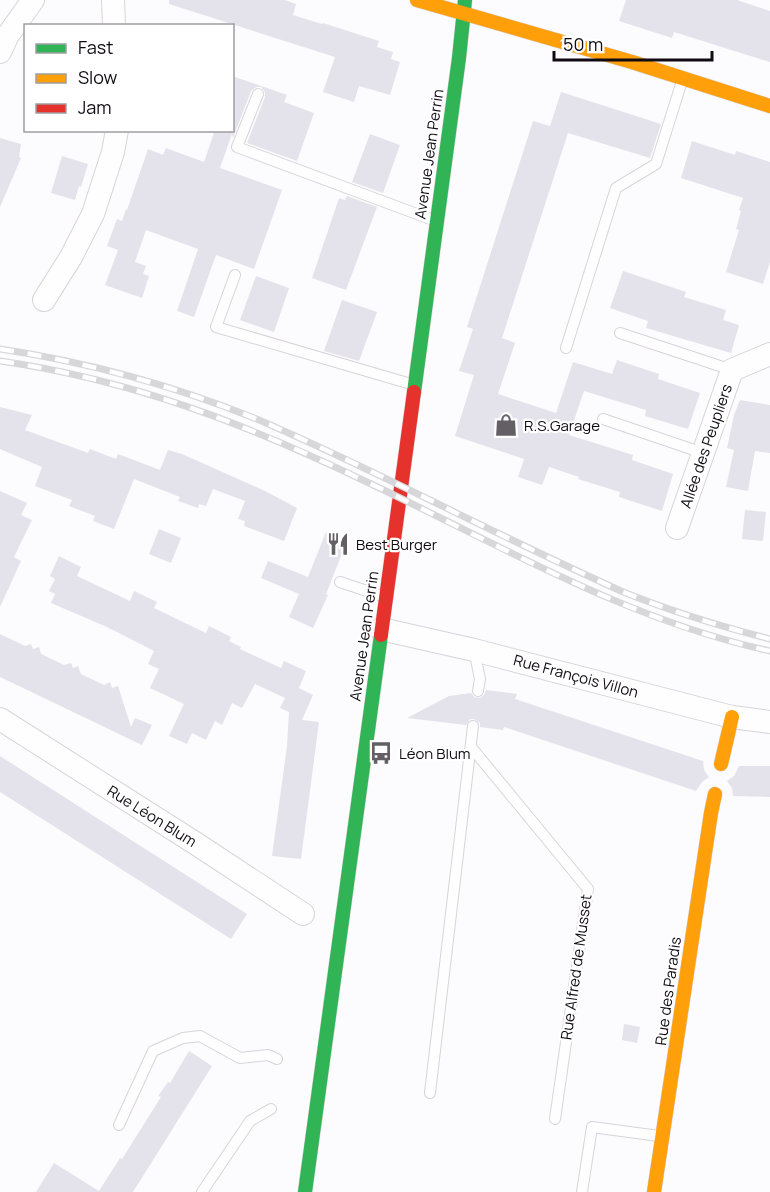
<svg xmlns="http://www.w3.org/2000/svg" width="770" height="1192" font-family="Manrope,sans-serif">
  <style>
    .building { fill: #e4e3eb }
    .lines { fill: none; stroke-linecap: round; stroke-linejoin: round }
    .lane-casing { stroke: #d8d4da; stroke-width: 12 }
    .street-casing { stroke: #d8d4da; stroke-width: 24 }
    .fast-casing { stroke: #d8d4da; stroke-width: 15 }
    .slow-casing { stroke: #d8d4da; stroke-width: 15 }
    .jam-casing { stroke: #d8d4da; stroke-width: 15 }
    .lane { stroke: #fffeff; stroke-width: 10 }
    .street { stroke: #fffeff; stroke-width: 22 }
    .fast { stroke: #30b455; stroke-width: 14 }
    .slow { stroke: #ff9f0a; stroke-width: 14 }
    .jam { stroke: #e5322d; stroke-width: 14 }
    .rail-casing { stroke: #d7d6d8; stroke-width: 7 }
    .rail { stroke: #fff; stroke-width: 4.5; stroke-dasharray: 14; stroke-linecap: butt }
    .labels { text-anchor: middle; dominant-baseline: central; stroke-width: 4.5; stroke-linejoin: round; paint-order: stroke }
    .street-label { font-size: 15px; fill: #100b13; stroke: #fff }
    .poi-label { font-size: 15px; fill: #100b13; stroke: #fff; text-anchor: start }
  </style>
  <rect width="100%" height="100%" fill="#fcfbfd"/>
  <path class="building" d="M169,0h116l11,4 -3,11 29,9 1,-1 56,18 -2,6 16,5 -2,7 9,3 -10,33 -31,-9 -5,16 -31,-10 12,-35 -166,-53z
    M626,0h111l33,11v51l-96,-30 -2,6 -53,-17z
    M232,76l55,19 -3,7 30,11 -17,48 -50,-18 18,-46v-5l-4,-5h-5l-5,4 -18,47 -1,-4 -12,34 62,22 -28,79 -38,-14 -22,62 -17,-6 21,-62 -52,-19 -11,32 11,4 -3,8 6,2 -7,22 -37,-13 13,-35 -11,-4 10,-27 5,2 4,-12 1,1 21,-61 15,6 3,-7 38,14 11,-32h17z
    M561,92l100,32 -11,34 -82,-25 -66,205 13,5 -17,51 58,19 17,-51 39,12 5,-14 42,14 -1,5 42,14 -12,36 -43,-13 1,-6 -62,-19 -15,44 64,20 -1,5 41,14 -11,37 -43,-14 1,-5 -42,-13 1,-2 -30,-10 -7,18 -24,-8 6,-18 -69,-23 19,-61 -15,-4 14,-42 -6,-2 66,-206 17,5z
    M370,134l30,11 -17,48 -31,-11z
    M0,138l21,6 -2,13 2,1 -21,49z
    M692,141l43,14 1,-4 34,11v100l-7,22 -37,-12 13,-42 -3,-1 5,-18 -2,-1 4,-12 -62,-20z
    M62,156l26,8 -7,23 -2,-1 -4,14 -24,-7z
    M347,196l30,11 -31,83 -34,-12 27,-80 6,2z
    M623,271l63,21 -2,5 42,13 -3,10 16,5 -8,28 -85,-25 2,-7 -38,-13z
    M256,276l33,12 -15,44 -34,-12z
    M342,300l35,12 -18,49 -35,-10z
    M740,400l30,5v48l-15,-2 -7,40 -22,-4 8,-37 -7,-2 7,-33z
    M0,407l32,8 -7,15 63,23 2,-4 26,10 2,-5 42,16 8,-20 14,4 81,36 34,18 -13,33 -40,-15 1,-5 -7,-2 7,-18 -32,-12 -7,17 -7,-2 -1,4 -20,-7 2,-4 -46,-18 -20,50 -21,-8 2,-5 -26,-10 3,-6 -37,-14 7,-19 -42,-18z
    M0,491l27,12 -6,12 11,5 -18,37 7,4 -21,46z
    M745,510l21,2 -3,29 -21,-2z
    M159,529l22,9 -10,25 -22,-9z
    M326,532l21,9 -21,53 2,1 -15,33 -24,-11 10,-23 -38,-16 7,-17 40,16z
    M59,556l22,11 -4,9 53,25 4,-10 23,11 -3,6 52,25 3,-7 22,11 -2,4 12,6 -1,2 41,19 3,-7 22,10 -7,17 14,7 -11,25 17,2 -18,137 -29,-3 15,-110 2,-34 -9,-4 5,-10 -30,-14 -13,24 -10,-5 -10,22 -7,-4 -9,19 -14,-7 -5,11 -18,-8 15,-32 -34,-16 9,-19 -11,-5 6,-13 -47,-24 -56,-24 4,-9 -6,-3 6,-12 -5,-3z
    M0,634l25,12 6,-2 2,5 6,-2 2,7 23,11 7,-2 2,5 5,-2 3,8 23,11 6,-3 2,6 6,-2 13,41 4,-9 17,7 -10,20 -142,-68z
    M486,690l31,4 -2,5 188,62 1,9 5,7 -7,5 -6,9 -192,-64 -1,3 -23,-3v-4l-6,-4h-4l-4,6 -59,-7 42,-22 22,-3 3,4 6,1 4,-3z
    M0,756l247,158 -16,25 -231,-147z
    M739,766h31v31l-37,-1 -1,-8 -5,-7 7,-5z
    M624,1024l16,3 -3,16 -15,-3z
    M189,1051l23,15 -79,126h-97l18,-29 45,28 21,-33 2,1 39,-62 -3,-1 10,-14 2,1z"/>
  <g class="lines">
    <g class="lane-casing">
      <path id="lane" d="M258,94l-21,53 196,73
        M235,275l-19,52 195,57
        M620,333l112,37
        M566,348l50,-160 40,-24 26,-83
        M603,419l100,34
        M340,582l42,14
        M474,650l6,29 -2,12
        M471,747l117,142 -33,230
        M430,1093l43,-367
        M119,1125l34,-74 30,-13 17,-2 40,22 28,-3 9,4
        M202,1192l48,-71 21,-12
        M582,1192l10,-65 67,9"/>
    </g>
    <g class="street-casing">
      <path id="street" d="M113,0l1,26
        M0,52l8,-17 25,-35
        M44,300l27,-43 22,-43 20,-62 4,-22
        M677,528l55,-158 38,-16
        M381,629l93,21 258,67 38,5
        M0,719l195,124 108,71"/>
    </g>
    <g class="fast-casing">
      <path id="fast" d="M414,392l45,-334 6,-58
        M305,1192l76,-557"/>
    </g>
    <g class="slow-casing">
      <path id="slow" d="M417,0l215,62 138,44
        M721,764l11,-47
        M654,1192l57,-379 4,-19"/>
    </g>
    <g class="jam-casing">
      <path id="jam" d="M381,635l33,-243"/>
    </g>
    <use href="#lane" class="lane"/>
    <use href="#street" class="street"/>
    <use href="#fast" class="fast"/>
    <use href="#slow" class="slow"/>
    <use href="#jam" class="jam"/>
    <g class="rail-casing">
      <path id="rail" d="M0,349c87,13 178,38 259,71 58,25 116,53 173,81 63,31 125,61 189,90 49,20 98,35 149,48
        M0,361c133,19 249,64 369,122 131,62 258,137 401,168"/>
    </g>
    <use href="#rail" class="rail"/>
  </g>
  <defs>
    <g id="shop-bare" transform="scale(1.8)"><path d="M-5-2.5h2.3a2.7 3.5 0 0 1 5.4 0H5L5.5 6h-11ZM-1.5-2.5h3a1.5 2.3 0 0 0-3 0Z" fill="#635f65" stroke="#fff" stroke-width="2.5" paint-order="stroke"/></g>
    <g id="restaurant-bare" transform="scale(1.8)"><path d="M-5-6h1v4h1v-4h1v4h1v-4h1v5L-1.5 .5V6h-2V.5L-5-1ZM5-6V6H3V1.5H1.5Q1.5-4 5-6Z" fill="#635f65" stroke="#fff" stroke-width="2.5" paint-order="stroke"/></g>
    <g id="bus-bare" transform="scale(1.8)"><path d="M-5-6H5V4H4V6H2V4H-2V6H-4V4H-5ZM-3.5-4V0h7V-4ZM-3.5 1.2v1.5H-2V1.2ZM2 1.2v1.5H3.5V1.2Z" fill="#635f65" stroke="#fff" stroke-width="2.5" paint-order="stroke"/></g>
  </defs>
  <g fill-rule="evenodd">
    <use href="#shop-bare" x="506" y="425"/>
    <use href="#restaurant-bare" x="338" y="544"/>
    <use href="#bus-bare" x="381" y="753"/>
  </g>
  <g class="labels">
    <g class="street-label">
      <text transform="translate(429 154) rotate(-82)">Avenue Jean Perrin</text>
      <text transform="translate(706 446) rotate(-71)">Allée des Peupliers</text>
      <text transform="translate(364 636) rotate(-82)">Avenue Jean Perrin</text>
      <text transform="translate(576 676) rotate(15)">Rue François Villon</text>
      <text transform="translate(152 816) rotate(32)">Rue Léon Blum</text>
      <text transform="translate(576 967) rotate(-82)">Rue Alfred de Musset</text>
      <text transform="translate(668 991) rotate(-82)">Rue des Paradis</text>
    </g>
    <g class="poi-label">
      <text x="524" y="425">R.S.Garage</text>
      <text x="356" y="544">Best Burger</text>
      <text x="399" y="753">Léon Blum</text>
    </g>
  </g>
  <rect x="24" y="24" width="210" height="108" fill="#ffffff" stroke="#9f9da1" stroke-width="1.5"/>
  <rect x="36" y="44" width="30" height="9" fill="#30b455" stroke="#9f9da1" stroke-width="1.5"/>
  <text x="78" y="54" font-size="18" fill="#100b13">Fast</text>
  <rect x="36" y="74" width="30" height="9" fill="#ff9f0a" stroke="#9f9da1" stroke-width="1.5"/>
  <text x="78" y="84" font-size="18" fill="#100b13">Slow</text>
  <rect x="36" y="104" width="30" height="9" fill="#e5322d" stroke="#9f9da1" stroke-width="1.5"/>
  <text x="78" y="114" font-size="18" fill="#100b13">Jam</text>
  <path d="M554 51v9h158v-9" fill="none" stroke="#100b13" stroke-width="3"/>
  <text x="563" y="51" font-size="18" fill="#100b13" stroke="#ffffff" stroke-width="4.5" paint-order="stroke">50 m</text>
</svg>
